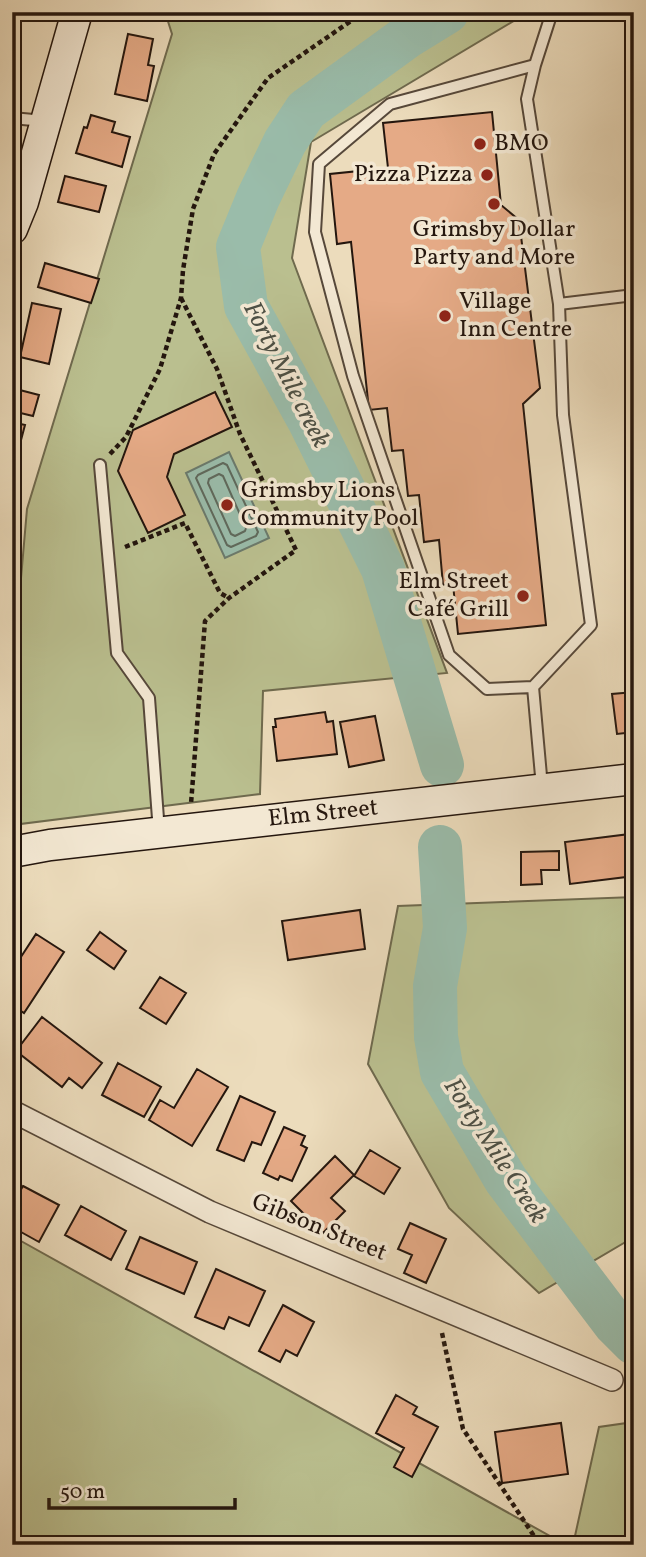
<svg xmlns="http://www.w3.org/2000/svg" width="646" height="1557" font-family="Vollkorn,serif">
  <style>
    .green { fill: #babf8f; stroke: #6f6a4e; stroke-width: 2 }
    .water { fill: #9abcaa; stroke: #6b7a6c; stroke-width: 2 }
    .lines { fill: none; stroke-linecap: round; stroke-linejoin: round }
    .shore { stroke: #5f695c; stroke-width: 2 }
    .river { stroke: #9abcaa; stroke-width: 44 }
    .building { fill: #e5aa86; stroke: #24160e; stroke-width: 2 }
    .lane-casing { stroke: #56483a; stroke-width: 14 }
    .street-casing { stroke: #56483a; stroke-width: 24 }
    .secondary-casing { stroke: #24160e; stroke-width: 33 }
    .path { stroke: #24160e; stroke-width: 4.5; stroke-dasharray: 5 3.5; stroke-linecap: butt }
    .lane { stroke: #f3e8d3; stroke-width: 10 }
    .street { stroke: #f3e8d3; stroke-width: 21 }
    .secondary { stroke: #f3e8d3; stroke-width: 30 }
    .poi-dot { fill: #8f2418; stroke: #f3e8d3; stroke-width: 2.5 }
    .labels { text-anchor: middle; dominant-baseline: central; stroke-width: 7; stroke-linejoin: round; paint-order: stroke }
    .poi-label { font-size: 24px; fill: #24160e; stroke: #f3e8d3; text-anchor: start }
    .street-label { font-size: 24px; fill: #24160e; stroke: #f3e8d3 }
    .water-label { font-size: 26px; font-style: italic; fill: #4d5045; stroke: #f3e8d3 }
  </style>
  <rect width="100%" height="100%" fill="#ecdcbc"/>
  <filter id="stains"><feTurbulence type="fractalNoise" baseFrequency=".00286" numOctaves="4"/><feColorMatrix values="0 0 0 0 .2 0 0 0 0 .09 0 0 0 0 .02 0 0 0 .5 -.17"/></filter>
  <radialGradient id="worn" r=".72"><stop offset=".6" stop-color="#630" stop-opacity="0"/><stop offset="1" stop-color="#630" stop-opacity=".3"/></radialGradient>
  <path class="green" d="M165,12h358l-1,4 -211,126 -19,116 155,415 -184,18 -3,103 -248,31v-143l15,-173 145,-475z
    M634,897v340l-95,56 -90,-85 -81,-144 30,-158z
    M12,1236l554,309h-554z
    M634,1422v123h-61l26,-118z"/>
  <path class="water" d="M229,452l40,86 -44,20 -39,-85z"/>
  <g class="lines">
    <path class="shore" d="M223,463l4,2 31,67 -2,4 -25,11 -4,-2 -31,-67 2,-3z
      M219,474l4,2 23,52 -1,3 -10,5 -4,-2 -23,-51 1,-4z"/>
    <path class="river" d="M442,765l-59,-196 -74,-149 -63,-114 -8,-59 20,-49 27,-56 21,-32 102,-74 39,-24
      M440,847l5,81 -10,58 1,51 6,35 64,108 109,144 19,19"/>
  </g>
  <path class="building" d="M128,34l25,5 -5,26 6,1 -7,35 -32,-7z
    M492,112l9,93 18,15 21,168 -17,16 23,221 -88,9 -5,-50 -10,1 -4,-45 -15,2 -5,-47 -11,1 -5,-46 -11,1 -5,-43 -18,2 -18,-168 -14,2 -7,-70 58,-6 -5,-45z
    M91,115l24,7 -3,10 18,5 -8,30 -46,-14 8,-26 3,1z
    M65,176l41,10 -7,26 -41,-10z
    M45,263l54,16 -8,24 -53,-16z
    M32,303l29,6 -12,55 -29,-7z
    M12,388l27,7 -6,21 -21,-5z
    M215,392l17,35 -58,27 -7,23 18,38 -37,18 -30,-62 15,-41z
    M12,422l13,3 -13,49z
    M634,692v40l-17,2 -5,-40z
    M325,712l2,10 6,-1 4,33 -60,7 -4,-34h3l-1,-8z
    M375,716l9,44 -35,7 -9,-45z
    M630,834v5h4v37l-64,8 -5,-42z
    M559,851v19h-18l1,14 -21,1v-33z
    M360,910l5,39 -77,11 -6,-39z
    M100,932l26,19 -12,18 -27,-19z
    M36,934l28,18 -40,61 -12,-8v-43l5,1z
    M160,977l26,16 -20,31 -26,-16z
    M42,1017l60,46 -20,25 -13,-10 -7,9 -46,-36z
    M118,1063l43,24 -17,30 -42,-22z
    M197,1069l31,18 -36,59 -43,-26 11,-20 14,8z
    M240,1096l35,16 -14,33 -9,-3 -8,19 -27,-11z
    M284,1127l21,9 -4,9 6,3 -15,33 -12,-5 -2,4 -15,-7z
    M370,1150l30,18 -16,26 -30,-18z
    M335,1156l19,19 -23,23 14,13 -22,22 -32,-32z
    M23,1186l36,19 -20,37 -27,-15v-22z
    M81,1206l45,25 -15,29 -46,-25z
    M410,1223l36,16 -20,44 -22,-10 8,-18 -14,-6z
    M140,1237l57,25 -13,32 -58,-25z
    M216,1269l49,22 -16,35 -20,-9 -5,12 -29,-12z
    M283,1305l31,17 -17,34 -11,-6 -6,12 -21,-11z
    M396,1395l21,12 -4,7 25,13 -26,50 -18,-10 10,-19 -28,-15z
    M561,1423l7,51 -66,9 -7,-51z"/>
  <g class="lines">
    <g class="lane-casing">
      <path id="lane" d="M12,118l32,3
        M559,304l75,-9
        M100,465l17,188 32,45 10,134
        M533,687l-46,2 -38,-34 -96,-279 -38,-144 4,-68 71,-60 145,-39
        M542,787l-9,-100 58,-62 -28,-210 -4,-111 -32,-205 8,-34 17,-53"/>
    </g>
    <g class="street-casing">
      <path id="street" d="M12,1111l198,101 402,168"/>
    </g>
    <g class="secondary-casing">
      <path id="secondary" d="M12,229l11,-27 54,-190
        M12,852l38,-7 584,-66"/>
    </g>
    <path class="path" d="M181,298l36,71 23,65 56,116 -67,48 -24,23 -14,183
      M110,454l16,-17 34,-68 21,-71 2,-28 10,-61 21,-55 54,-76 96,-66
      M125,547l60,-24 35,70 9,5
      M442,1333l21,96 77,116"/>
    <use href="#lane" class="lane"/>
    <use href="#street" class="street"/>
    <use href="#secondary" class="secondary"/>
  </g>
  <g class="poi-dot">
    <circle cx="480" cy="144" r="7"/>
    <circle cx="487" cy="175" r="7"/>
    <circle cx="494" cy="204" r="7"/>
    <circle cx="445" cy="316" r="7"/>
    <circle cx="227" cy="505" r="7"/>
    <circle cx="523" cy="596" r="7"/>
  </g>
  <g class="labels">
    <g class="poi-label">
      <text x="494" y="144">BMO</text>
      <text x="473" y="175" text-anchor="end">Pizza Pizza</text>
      <text x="494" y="230" text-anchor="middle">Grimsby Dollar<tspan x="494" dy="28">Party and More</tspan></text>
      <text x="459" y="302">Village<tspan x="459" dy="28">Inn Centre</tspan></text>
      <text x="241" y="491">Grimsby Lions<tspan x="241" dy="28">Community Pool</tspan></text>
      <text x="509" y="582" text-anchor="end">Elm Street<tspan x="509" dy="28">Café Grill</tspan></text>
    </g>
    <g class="street-label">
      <text transform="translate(323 814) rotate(-6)">Elm Street</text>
      <text transform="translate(319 1228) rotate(22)">Gibson Street</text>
    </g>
    <g class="water-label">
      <text transform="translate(286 375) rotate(63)">Forty Mile creek</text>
      <text transform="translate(495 1151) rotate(57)">Forty Mile Creek</text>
    </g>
  </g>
  <rect width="646" height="1557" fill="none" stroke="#ecdcbc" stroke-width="42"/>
  <rect x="14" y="14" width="618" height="1529" fill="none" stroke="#24160e" stroke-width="3.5"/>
  <rect x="21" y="21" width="604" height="1515" fill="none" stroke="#24160e" stroke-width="2"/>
  <path d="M49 1498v10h186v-10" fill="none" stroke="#24160e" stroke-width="3.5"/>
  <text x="60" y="1498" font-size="21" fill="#24160e" stroke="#f3e8d3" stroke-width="5" paint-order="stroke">50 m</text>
  <rect width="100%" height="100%" filter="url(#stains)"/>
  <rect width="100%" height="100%" fill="url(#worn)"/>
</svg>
